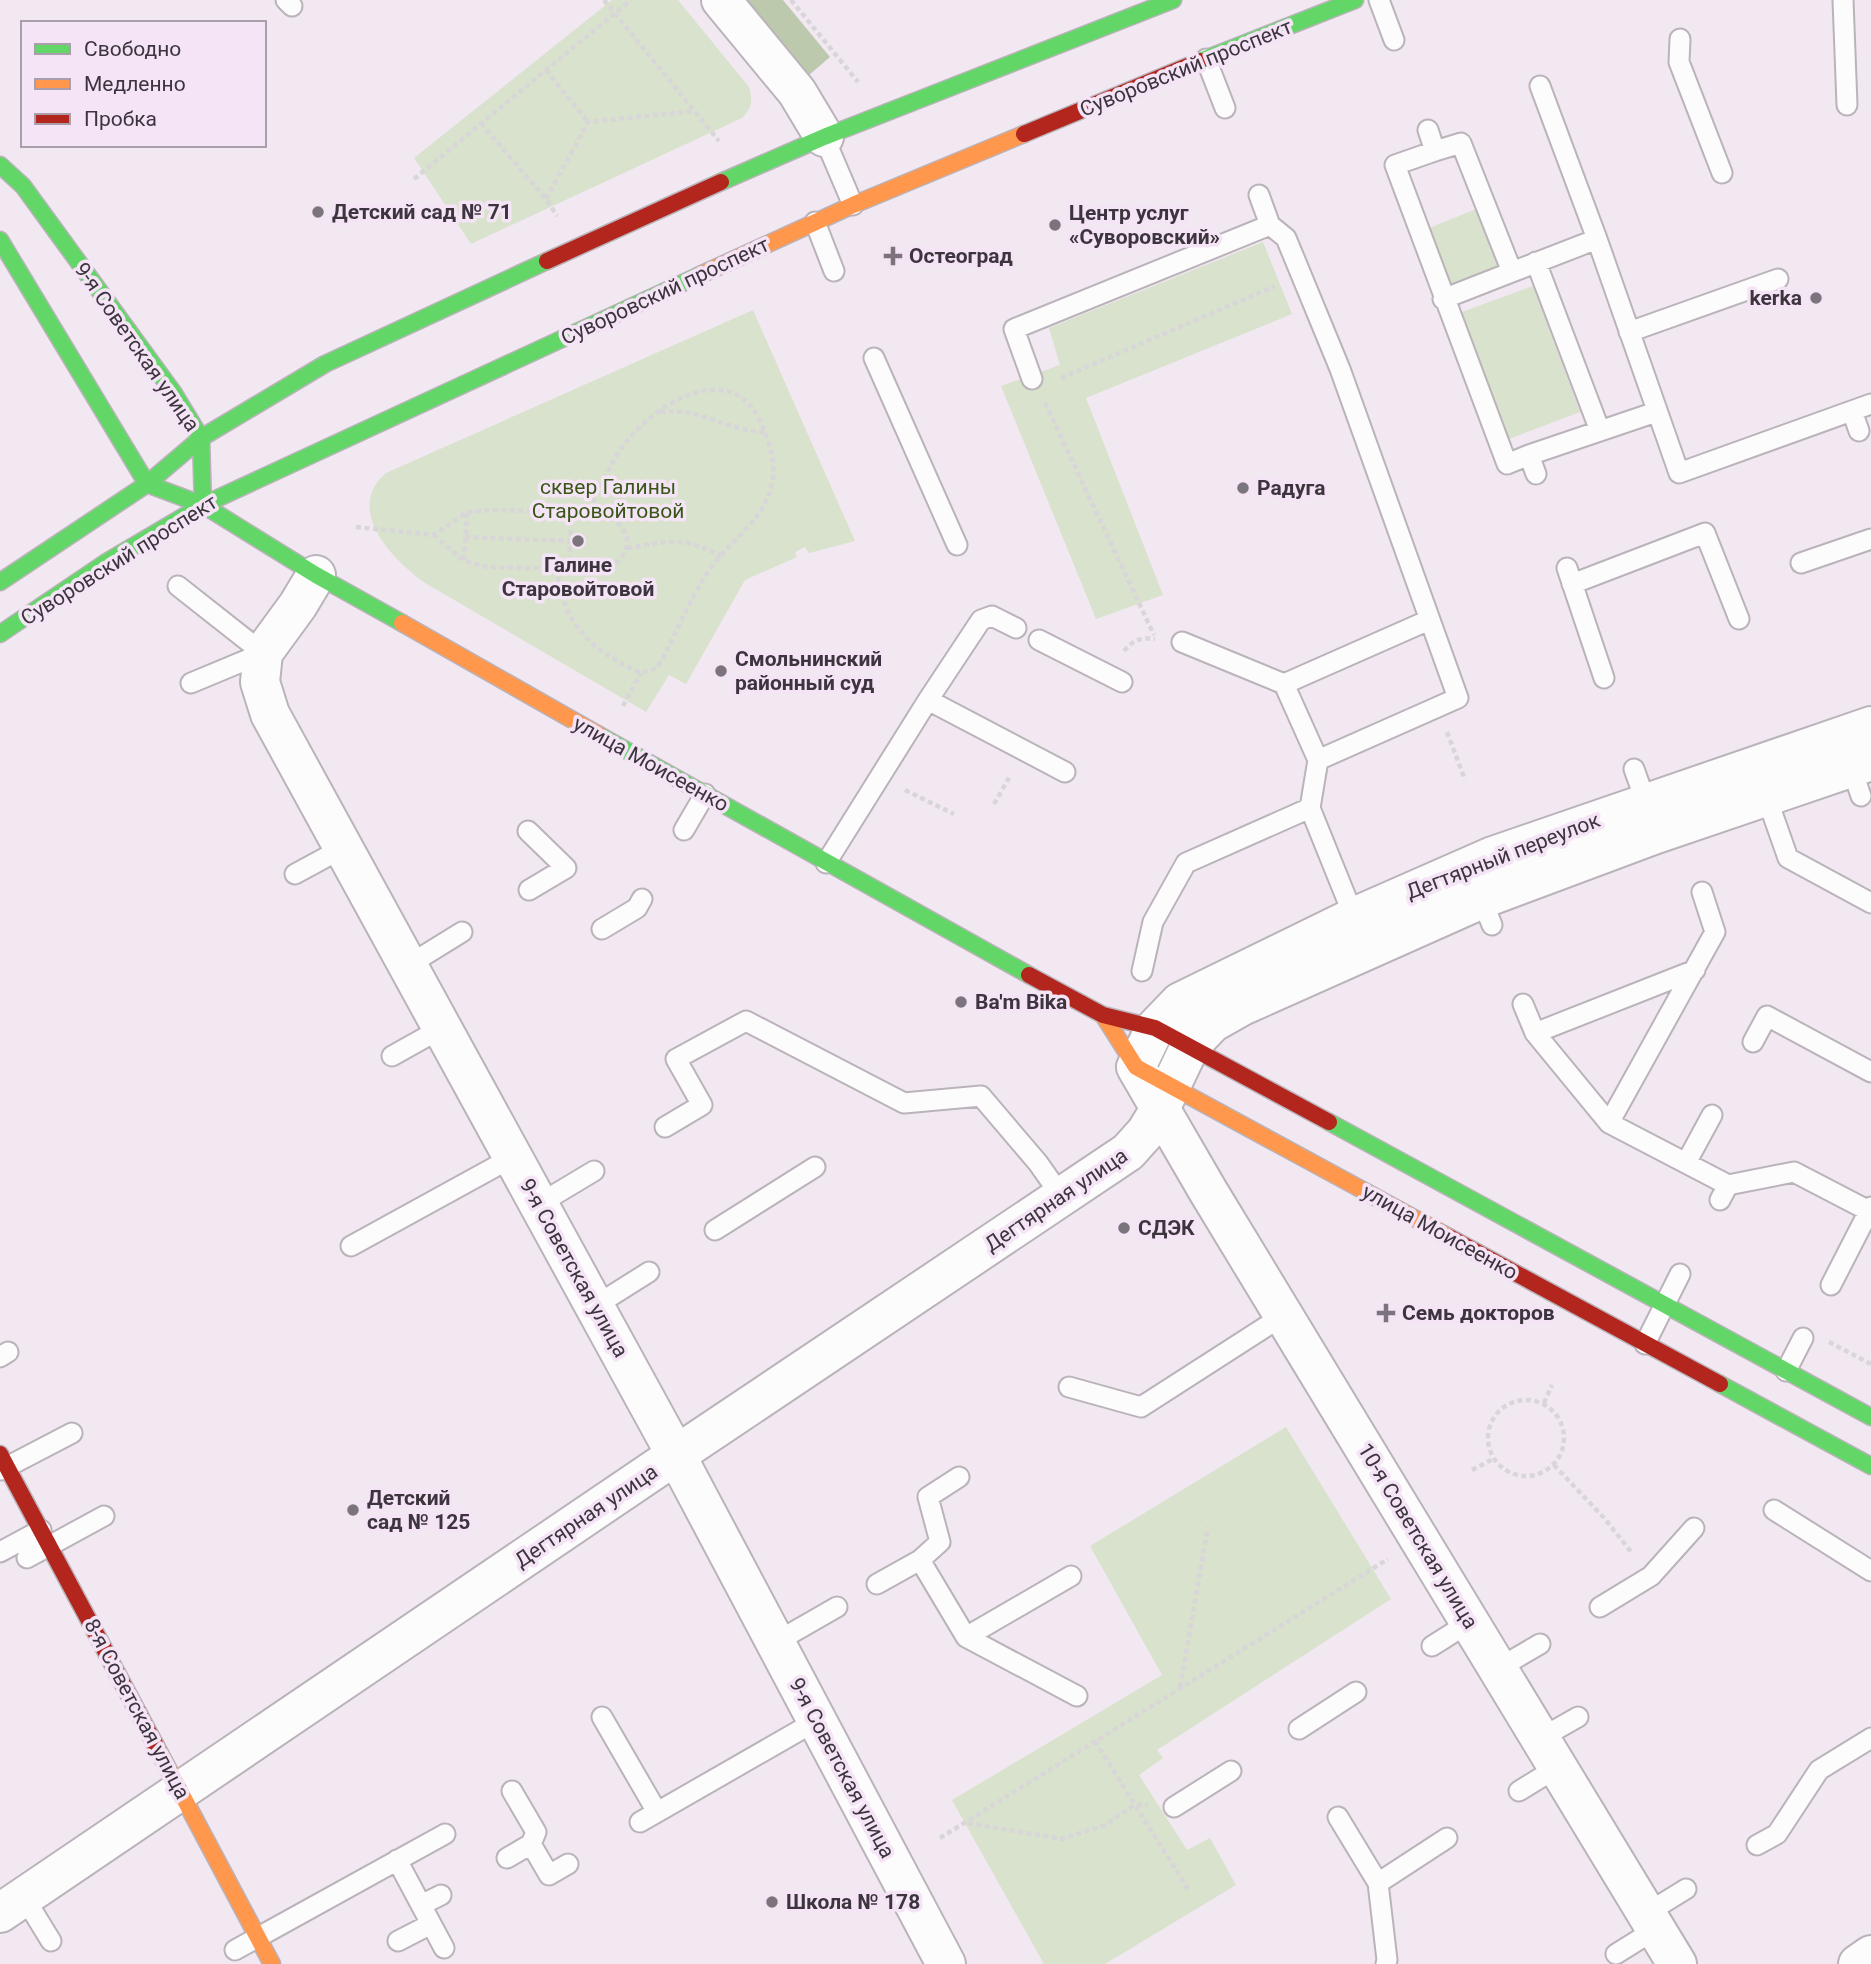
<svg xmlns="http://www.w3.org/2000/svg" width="1871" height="1964" font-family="Roboto,sans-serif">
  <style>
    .green { fill: #d8e2cc }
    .forest { fill: #bdc9ad }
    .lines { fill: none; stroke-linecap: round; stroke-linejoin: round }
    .lane-casing { stroke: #bab3ba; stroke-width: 23 }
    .street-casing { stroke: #bab3ba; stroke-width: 42 }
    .fast-casing { stroke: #bab3ba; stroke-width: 19 }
    .slow-casing { stroke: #bab3ba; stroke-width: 19 }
    .jam-casing { stroke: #bab3ba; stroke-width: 19 }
    .path { stroke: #d8d6d8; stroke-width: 4.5; stroke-dasharray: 5 3.5; stroke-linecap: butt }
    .lane { stroke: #fdfcfd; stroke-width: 19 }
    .street { stroke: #fdfcfd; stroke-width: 38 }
    .fast { stroke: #63d668; stroke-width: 16 }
    .slow { stroke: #ff974d; stroke-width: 16 }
    .jam { stroke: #b3261e; stroke-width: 16 }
    .poi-dot { fill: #7c747c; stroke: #f5e4f6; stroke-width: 2.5 }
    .labels { text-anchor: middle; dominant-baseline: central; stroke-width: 7; stroke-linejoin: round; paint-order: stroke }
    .street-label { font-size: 21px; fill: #3c353d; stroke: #f5e4f6 }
    .poi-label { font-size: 21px; font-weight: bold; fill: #3c353d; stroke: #f5e4f6; text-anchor: start }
    .park-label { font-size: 21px; fill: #395617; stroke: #f5e4f6 }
  </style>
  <rect width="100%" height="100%" fill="#f2e8f2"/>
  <path class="green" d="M612,0h66l71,87c4,13 3,21 -7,31l-271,126 -57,-86z
    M1476,209l22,59 -48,19 -23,-58z
    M1263,242l29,72 -206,84 77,197 -67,24 -95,-233 59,-21 -11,-37z
    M1533,286l47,126 -71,27 -47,-127z
    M753,310l102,231 -46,12 -4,-6 -10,5 2,5 -52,23 -59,104 -17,-9 -23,37 -221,-129c-31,-22 -82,-73 -39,-110z
    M1286,1427l105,172 -234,151 6,8 -24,17 48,75 23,-12 26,47 -131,79h-61l-92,-164 210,-125 -72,-129z"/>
  <path class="forest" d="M747,0h36l47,57 -21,18z"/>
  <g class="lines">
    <g class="lane-casing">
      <path id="lane" d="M286,0l6,6
        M1379,0l15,40
        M1843,0l4,105
        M1680,39l-1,23 43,111
        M1206,59l19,49
        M1540,86l57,153 82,234 192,-69
        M1428,130l7,21 -40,14 112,299 22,-9 7,19
        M824,137l29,68
        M1435,151l26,-8 51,129 85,-33
        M1259,195l11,30
        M815,222l19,49
        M1536,262l64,169
        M1443,299l69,-27
        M1629,332l149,-53
        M874,358l83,187
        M1032,379l-18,-50 256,-104 16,13 54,131 118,329 -140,62 -34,-76 145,-64
        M1852,411l7,20
        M1529,455l127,-43
        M1801,563l70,-24
        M1567,568l37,110
        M1572,584l133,-51 34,86
        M178,586l85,67
        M1039,640l83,42
        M1182,642l102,42
        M191,683l72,-30
        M928,700l53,-80 11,-4 24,12
        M1318,760l-8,48 46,114
        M1850,764l11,32
        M1634,769l14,39
        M1764,790l24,68 83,45
        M684,830l21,-36
        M528,831l38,37 -37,22
        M826,863l102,-163 137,72
        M295,874l48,-26
        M1480,895l12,30
        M602,929l35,-21 5,-9
        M407,966l55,-34
        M1142,971l11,-49 33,-59 124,-55
        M1523,1004l12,29 74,90 119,62 -8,15
        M1535,1033l160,-63
        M1753,1042l14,-26 104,56
        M392,1056l50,-28
        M1609,1123l106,-191 -13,-40
        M665,1127l37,-22 -26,-46 70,-38 158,82 77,-7 57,67 24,34
        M1686,1163l26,-48
        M1728,1185l66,-13 75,39
        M539,1204l55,-33
        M715,1230l100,-63
        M351,1246l162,-89
        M1831,1285l40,-78
        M595,1306l54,-34
        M1645,1344l35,-70
        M0,1357l8,-5
        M1786,1371l17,-33
        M1069,1387l72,20 143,-92
        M1,1470l71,-37
        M1774,1510l97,61
        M0,1552l41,-22
        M27,1558l77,-42
        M920,1560l46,77 111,59
        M877,1584l43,-24 20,-18 -12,-45 31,-20
        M1600,1607l51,-31 43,-48
        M966,1637l105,-61
        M776,1642l61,-35
        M1432,1646l38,-24
        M1499,1668l41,-24
        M602,1717l55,95
        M1299,1729l57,-37
        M1541,1738l37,-21
        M512,1791l24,41 -5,12
        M1519,1791l39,-24
        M1174,1807l57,-36
        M1338,1817l40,66
        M640,1822l176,-101
        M1757,1845l20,-11 42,-64 52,-32
        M507,1858l24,-14 18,31 19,-11
        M397,1860l47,88
        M24,1897l27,44
        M421,1905l20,-10
        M1647,1913l39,-24
        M398,1941l33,-17
        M235,1950l210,-116
        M1616,1954l40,-25
        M1386,1964l1,-4 -9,-77 69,-45"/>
    </g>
    <g class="street-casing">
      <path id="street" d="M721,0l76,92 27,45
        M316,575l-18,30 -35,48 -3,29 10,32 406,741 270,509
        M0,1913l676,-458 452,-303 18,-20 14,-23 30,-63 22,-23 30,-17 240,-107 174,-65 215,-73
        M1677,1964l-469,-773 -72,-124 19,-39 25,-26 174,-85 139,-61 378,-130
        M1858,1964l13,-9"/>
    </g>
    <g class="fast-casing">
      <path id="fast" d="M1200,61l155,-61
        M0,165l23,21 150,206 28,46 2,67
        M721,182l103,-45 349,-137
        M0,240l147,244 56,21 113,70 86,48
        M0,582l147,-98 54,-46 124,-74 222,-103
        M0,634l105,-71 98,-58 497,-230
        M599,735l430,240
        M1329,1122l542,295
        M1720,1384l151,82"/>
    </g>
    <g class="slow-casing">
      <path id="slow" d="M700,275l153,-70 171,-71
        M402,623l197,112
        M1103,1015l33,52 313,170
        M155,1744l117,220"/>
    </g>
    <g class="jam-casing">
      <path id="jam" d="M1024,134l176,-73
        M547,261l174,-79
        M1029,975l74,40 52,13 174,94
        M1449,1237l271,147
        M0,1454l155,290"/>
    </g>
    <path class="path" d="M604,0l115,141
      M791,0l67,82
      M546,70l42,52
      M481,123l65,76 11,17
      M414,179l217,-179
      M546,199l42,-77 107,-11
      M1061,378l214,-92
      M1045,403l109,232
      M660,412c42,-5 66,19 105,20
      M356,527l78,8 33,-23 25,-2 112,3c28,17 32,35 5,57l-122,-3 -23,-6 -30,-26
      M465,537l105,4
      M627,548c42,-6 54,-13 94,8
      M464,560l3,-47
      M557,568c5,56 35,83 84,105l16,-5c16,-26 26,-55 42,-81 5,-9 11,-19 18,-27 22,-27 51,-44 56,-82 2,-20 -6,-44 -15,-61 -31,-58 -104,-11 -132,25 -16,21 -28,47 -37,71
      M569,569l2,-57
      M1124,651c9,-11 17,-14 31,-12
      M623,706l18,-33
      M1447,732l18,48
      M905,790l49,24
      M994,804l16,-28
      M1829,1342l42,22
      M1488 1438a38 38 0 1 1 76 0a38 38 0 1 1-76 0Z
      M1544,1403l8,-18
      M1554,1465l51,54 27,34
      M1472,1470l21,-11
      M1180,1687l28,-160
      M1095,1741l94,150
      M968,1823l94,16 43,-14 29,-20h14
      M940,1838l448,-279"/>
    <use href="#lane" class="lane"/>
    <use href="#street" class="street"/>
    <use href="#fast" class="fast"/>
    <use href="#slow" class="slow"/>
    <use href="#jam" class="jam"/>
  </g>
  <g class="poi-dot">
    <circle cx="318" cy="212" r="7"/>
    <circle cx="1055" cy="225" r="7"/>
    <path d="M889.5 245.5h7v7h7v7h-7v7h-7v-7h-7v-7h7z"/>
    <circle cx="1816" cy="298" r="7"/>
    <circle cx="1243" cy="488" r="7"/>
    <circle cx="578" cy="541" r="7"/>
    <circle cx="721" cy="671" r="7"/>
    <circle cx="961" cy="1002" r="7"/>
    <circle cx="1124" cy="1228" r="7"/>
    <path d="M1382.5 1302.5h7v7h7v7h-7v7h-7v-7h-7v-7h7z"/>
    <circle cx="353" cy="1510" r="7"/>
    <circle cx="772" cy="1902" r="7"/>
  </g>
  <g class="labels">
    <g class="street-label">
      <text transform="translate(1186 68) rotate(-22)">Суворовский проспект</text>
      <text transform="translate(665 291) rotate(-25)">Суворовский проспект</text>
      <text transform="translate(137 347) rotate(55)">9-я Советская улица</text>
      <text transform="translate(119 560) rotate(-32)">Суворовский проспект</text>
      <text transform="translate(651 764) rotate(29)">улица Моисеенко</text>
      <text transform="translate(1503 856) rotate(-21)">Дегтярный переулок</text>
      <text transform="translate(1056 1200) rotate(-34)">Дегтярная улица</text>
      <text transform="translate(1440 1232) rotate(29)">улица Моисеенко</text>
      <text transform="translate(574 1268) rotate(61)">9-я Советская улица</text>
      <text transform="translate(586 1516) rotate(-34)">Дегтярная улица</text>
      <text transform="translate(1418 1536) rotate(59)">10-я Советская улица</text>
      <text transform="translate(137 1709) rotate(62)">8-я Советская улица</text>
      <text transform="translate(842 1768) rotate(62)">9-я Советская улица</text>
    </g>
    <g class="poi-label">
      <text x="332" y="212">Детский сад № 71</text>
      <text x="1069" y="213">Центр услуг<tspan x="1069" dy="24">«Суворовский»</tspan></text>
      <text x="909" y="256">Остеоград</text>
      <text x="1802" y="298" text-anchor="end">kerka</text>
      <text x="1257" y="488">Радуга</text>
      <text x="578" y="565" text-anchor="middle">Галине<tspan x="578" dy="24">Старовойтовой</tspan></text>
      <text x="735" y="659">Смольнинский<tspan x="735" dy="24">районный суд</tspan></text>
      <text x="975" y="1002">Ba'm Bika</text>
      <text x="1138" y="1228">СДЭК</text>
      <text x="1402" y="1313">Семь докторов</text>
      <text x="367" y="1498">Детский<tspan x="367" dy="24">сад № 125</tspan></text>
      <text x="786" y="1902">Школа № 178</text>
    </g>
    <g class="park-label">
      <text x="608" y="487">сквер Галины<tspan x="608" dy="24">Старовойтовой</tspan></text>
    </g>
  </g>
  <rect x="21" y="21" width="245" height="126" fill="#f5e4f6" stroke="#ab9eac" stroke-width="2"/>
  <rect x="35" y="44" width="35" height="10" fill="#63d668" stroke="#ab9eac" stroke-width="2"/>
  <text x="84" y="56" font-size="21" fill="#3c353d">Свободно</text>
  <rect x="35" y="79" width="35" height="10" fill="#ff974d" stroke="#ab9eac" stroke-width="2"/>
  <text x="84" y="91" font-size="21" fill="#3c353d">Медленно</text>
  <rect x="35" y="114" width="35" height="10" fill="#b3261e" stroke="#ab9eac" stroke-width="2"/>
  <text x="84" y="126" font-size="21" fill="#3c353d">Пробка</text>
</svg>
